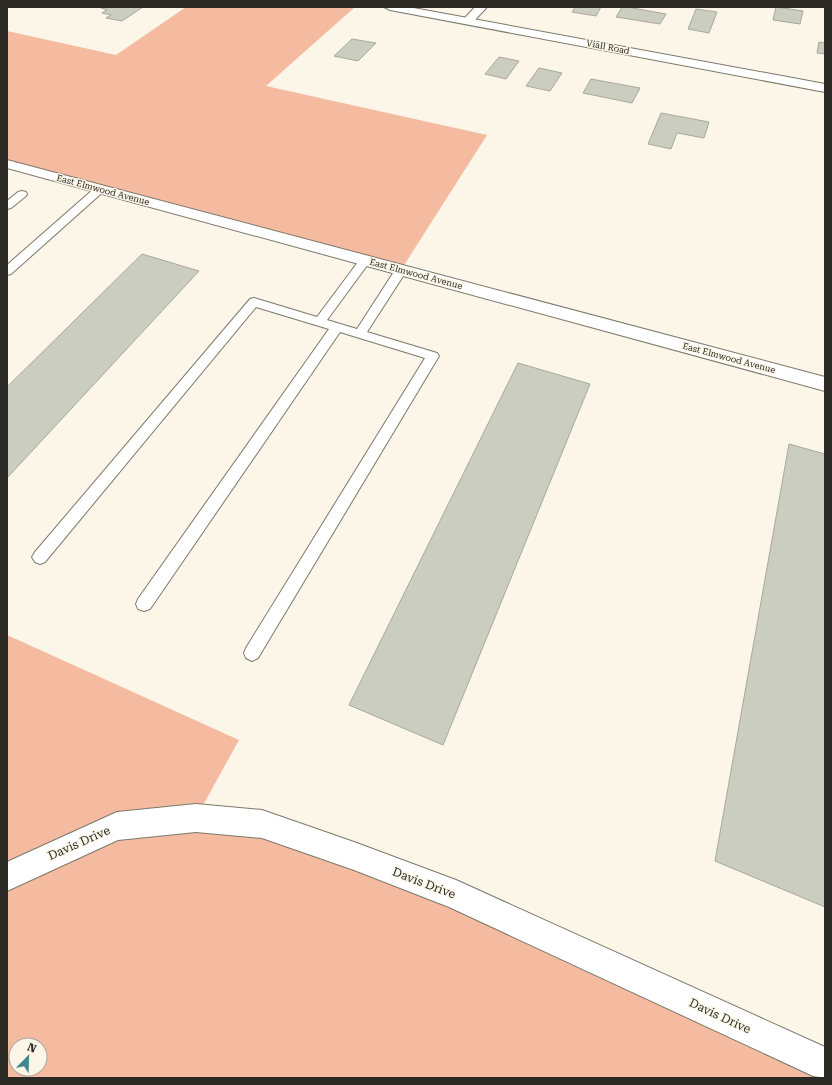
<svg xmlns="http://www.w3.org/2000/svg" width="832" height="1085" font-family="'Roboto Serif',serif">
  <style>
    .green { fill: #f5bba1; fill-rule: evenodd }
    .building { fill: #cacdbf; stroke: #a6a99b }
    .lines { fill: none; stroke-linecap: round; stroke-linejoin: round }
    .service-casing { stroke: #7c786b; stroke-width: 2 }
    .minor-casing { stroke: #7c786b; stroke-width: 2 }
    .tertiary-casing { stroke: #7c786b; stroke-width: 2 }
    .service { fill: #fff; fill-rule: evenodd }
    .minor { fill: #fff; fill-rule: evenodd }
    .tertiary { fill: #fff; fill-rule: evenodd }
    .labels { text-anchor: middle; dominant-baseline: central; stroke-width: 3; stroke-linejoin: round; paint-order: stroke }
    .far-street-label { font-size: 9px; fill: #2b2924; stroke: #fbf6e7 }
    .near-street-label { font-size: 12px; fill: #2b2924; stroke: #fbf6e7 }
  </style>
  <rect width="100%" height="100%" fill="#fbf6e7"/>
  <path class="green" d="M186,7h169l-89,79 221,49 -86,135 -394,-106v-133l109,24z
    M7,635l232,105 -43,78 66,6 563,240v14h-818zM16,1045h24v24h-24z"/>
  <path class="building" d="M103,7h40l-21,14 -16,-3 5,-3 -9,-2 5,-3 -6,-2z
    M575,7h26l-5,9 -24,-4z
    M622,7h5l39,7 -6,10 -44,-7z
    M776,7l27,4 -3,13 -27,-4z
    M696,9l21,3 -8,21 -21,-4z
    M352,39l24,4 -18,18 -24,-5z
    M819,42l6,1v11l-8,-1z
    M499,57l20,4 -13,18 -21,-5z
    M539,68l23,5 -12,18 -24,-5z
    M591,79l49,9 -8,15 -49,-10z
    M661,113l48,9 -5,16 -27,-5 -6,16 -23,-5z
    M142,254l57,17 -192,207v-91z
    M518,363l72,21 -147,361 -94,-40z
    M789,444l36,10v453l-110,-46z"/>
  <g class="lines">
    <g class="service-casing">
      <path id="service" d="M100,186l5,3 -1,2 -93,83 -4,1v-10l89,-78z
        M22,191l4,1 1,2 -1,2 -15,12 -4,1v-8l11,-9z
        M365,257l4,1 2,2 -44,60 30,9 40,-62h8l2,3 -40,62 70,21 2,3 -181,302 -6,3 -6,-3 -2,-5 2,-5 179,-290 -85,-26 -190,277 -6,2 -6,-2 -2,-5 2,-5 191,-270 -73,-22 -211,255 -5,2 -5,-2 -3,-5 3,-5 215,-253 4,-1 63,19 44,-59z"/>
    </g>
    <g class="minor-casing">
      <path id="minor" d="M475,7h12l-15,16h-8l-2,-2z
        M7,160l818,217v14l-818,-223z
        M196,804l66,6 92,32 102,38 369,167v31l-12,-2 -364,-169 -95,-37 -92,-32 -66,-6 -78,8 -111,51v-29l110,-50z"/>
    </g>
    <g class="tertiary-casing">
      <path id="tertiary" d="M384,7h24l417,77v8l-435,-82z"/>
    </g>
    <use href="#service" class="service"/>
    <use href="#minor" class="minor"/>
    <use href="#tertiary" class="tertiary"/>
  </g>
  <g class="labels">
    <g class="far-street-label">
      <text transform="translate(608 47) rotate(11)">Viall Road</text>
      <text transform="translate(103 190) rotate(15)">East Elmwood Avenue</text>
      <text transform="translate(416 274) rotate(15)">East Elmwood Avenue</text>
      <text transform="translate(729 358) rotate(15)">East Elmwood Avenue</text>
    </g>
    <g class="near-street-label">
      <text transform="translate(79 843) rotate(-24)">Davis Drive</text>
      <text transform="translate(424 883) rotate(21)">Davis Drive</text>
      <text transform="translate(720 1016) rotate(25)">Davis Drive</text>
    </g>
  </g>
  <rect width="832" height="1085" fill="none" stroke="#2b2924" stroke-width="16"/>
  <g transform="translate(28 1057) rotate(23)"><circle r="19" fill="#fbf6e7" stroke="#a8a499"/>
  <path d="M0-3L7 15L0 10L-7 15Z" fill="#408791"/>
  <text y="-6" font-size="11" font-weight="bold" text-anchor="middle" fill="#2b2924">N</text>
  </g>
</svg>
